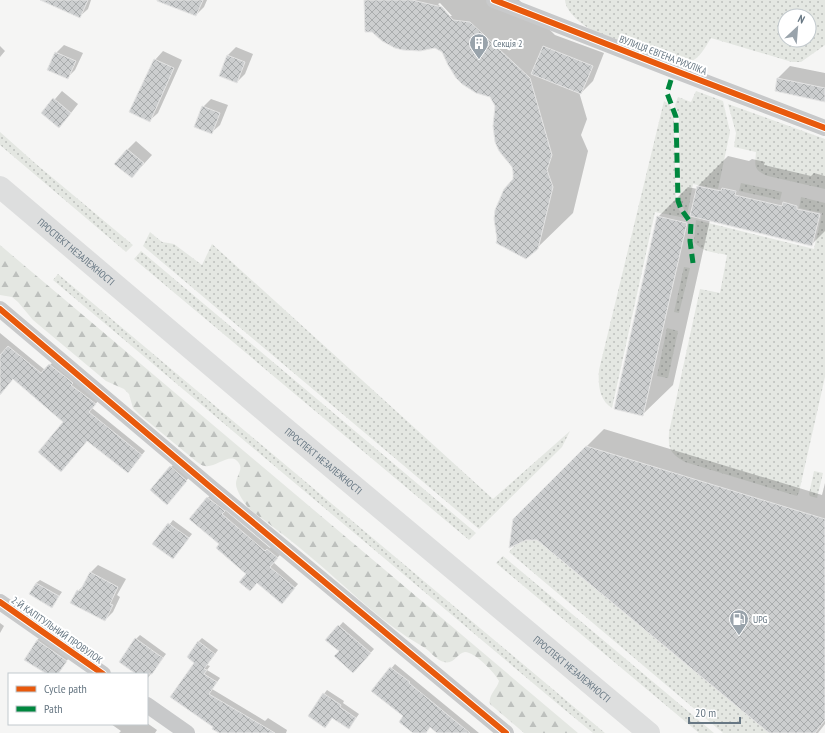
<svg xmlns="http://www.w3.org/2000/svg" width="825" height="733" font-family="'PT Sans Narrow',sans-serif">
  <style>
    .grass { fill: url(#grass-dots); fill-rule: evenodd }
    .forest { fill: url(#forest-firs) }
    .shadow { fill: #0003; fill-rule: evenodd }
    .building { fill: url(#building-cross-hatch); stroke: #e4e4e4 }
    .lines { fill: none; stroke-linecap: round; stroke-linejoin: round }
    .street { stroke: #c8c9ca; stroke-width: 16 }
    .primary { stroke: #dddede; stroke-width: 22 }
    .quiet { stroke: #00873e; stroke-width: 5; stroke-dasharray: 10 5; stroke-linecap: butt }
    .cycleway-casing { stroke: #fff; stroke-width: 8 }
    .cycleway { stroke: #e8590c; stroke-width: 6 }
    .labels { text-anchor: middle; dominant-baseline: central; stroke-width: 4; stroke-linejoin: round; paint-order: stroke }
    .poi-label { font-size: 10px; fill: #677783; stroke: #fff; text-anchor: start }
    .street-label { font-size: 10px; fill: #677783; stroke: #fff }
  </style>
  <defs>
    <pattern id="grass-dots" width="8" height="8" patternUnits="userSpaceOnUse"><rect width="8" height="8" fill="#e4e7e2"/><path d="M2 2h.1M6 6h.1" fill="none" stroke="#bdc0bd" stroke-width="1.8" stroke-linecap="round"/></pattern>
    <pattern id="forest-firs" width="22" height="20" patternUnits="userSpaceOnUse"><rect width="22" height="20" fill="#e4e7e2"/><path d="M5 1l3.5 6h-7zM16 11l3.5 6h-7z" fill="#bdc0bd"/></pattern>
    <pattern id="building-cross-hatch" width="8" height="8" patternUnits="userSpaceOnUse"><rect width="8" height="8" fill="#cccecf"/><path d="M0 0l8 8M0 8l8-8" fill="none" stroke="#a9acad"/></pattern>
  </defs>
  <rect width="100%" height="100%" fill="#f5f5f4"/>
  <path class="grass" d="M565,0h260v45l-24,17h-9l-81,-24c-6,9 -11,21 -22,24 -13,4 -51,-14 -64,-19 -10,-4 -22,-7 -32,-12 -10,-6 -27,-18 -28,-31zM785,16h24v24h-24z
    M696,91l27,10 7,31 -12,57 -25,-5 -6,31 -7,-13 -1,-73v-13l-4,-11 3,-8 13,5z
    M664,101c8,4 9,10 10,18l2,83 3,8 7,8 -31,-6 -43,196c-13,-8 -14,-24 -13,-38z
    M728,104l97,35v50l-57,-13c-15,-6 -13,-10 -12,-24l-22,-5 2,-14z
    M0,132l36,32 97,81 -7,7 -126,-107z
    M741,183l41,9 -2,8 -41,-9z
    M801,197l24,6v174l-26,115 -2,4 -112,-34c-15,-9 -17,-13 -16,-30l31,-143 20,4 7,-38c-12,-3 -24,-2 -33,-13l2,-22 118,29 8,-36 -23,-5z
    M150,232l12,10 12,2 28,21 10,-21 281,255 77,-68 -8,16 -83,82 -336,-283z
    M141,251l335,282 -7,7 -335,-281z
    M684,267l6,1 -11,45 -5,-1z
    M58,274l547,459h-12l-34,-28 -506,-425z
    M667,328l11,3 -10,47 -11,-2z
    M814,471l9,2 -6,25 -7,-2 -1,-2z
    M526,540h11l232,193h-46l-214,-181 6,-7z
    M503,556l211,177h-15l-203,-170z"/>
  <path class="forest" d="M0,245l578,488h-54l-34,-29c-2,-9 7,-15 9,-23 -4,-8 -24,-29 -34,-29 -8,1 -11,13 -21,10 -8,-2 -13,-10 -19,-14 -6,-4 -12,-7 -18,-11 -34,-23 -63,-52 -94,-78 -13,-11 -26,-22 -40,-32 -8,-7 -19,-13 -26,-21 -4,-5 -11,-16 -11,-22 0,-9 10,-16 0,-24 -8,-6 -21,8 -31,6 -3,0 -6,-3 -8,-4l-57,-47 -7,-7 -4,-14 -5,-5 -18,-8 -73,-61 -15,-18 -6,-5 -12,-2z"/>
  <path class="shadow" d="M64,0h27l-3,9 -9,8z
    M183,0h24l-3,7 -8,8z
    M365,0h154l36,35 49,18 -11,28 -12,12 -2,-1 8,27 -6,16 7,16 -15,62 -36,35 -23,-69v-7l-18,-66 -5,-10 -48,-45zM440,3l12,13h-3l-11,-12z
    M64,45l19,8 -8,17 -8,8 -11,-25z
    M0,46l5,5 -5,6z
    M236,47l17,7 -8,20 -8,8 -9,-27z
    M163,51l19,9 -24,53 -9,8 6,-61z
    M790,66l35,7v28l-49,-11 2,-12z
    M62,91l16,13 -11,14 -24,-5z
    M211,99l17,6 -8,20 -9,8 -8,-26z
    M136,141l16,14 -20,22 -4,-28z
    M728,156l21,5 3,-2 13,3 -1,3 47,11 3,-3 11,3v55l-13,13 -102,-24 -37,165 -30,29 15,-197 30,-30 9,2 1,-3z
    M0,333l45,37 9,-9 45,39 -7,8 53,43 -14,17 -43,-28 -23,27v-45l-52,-44 -13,6z
    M604,429l218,66 3,-12v241l-7,9h-48l-256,-214z
    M175,463l15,13 -19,24v-33z
    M211,494l17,13 -3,3 45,38 2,-2 9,8 -8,8 25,22 -13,15 -37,-26 -27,-29 -31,-25z
    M173,520l19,14 -16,20 -22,-10z
    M98,565l28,14 -9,16 3,2 -7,15 -8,8 -27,-29 8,-8 4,-10z
    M40,580l22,12 -10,14 -16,-23z
    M343,622l31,27 -17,19 -30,-28z
    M0,623l4,3 -4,7z
    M140,635l26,19 -19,25v-5h-9l-2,-35z
    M41,637l29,19 -12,18h-9l-12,-34z
    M202,638l16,12 -11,15 3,1 -3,4 13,8 -8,11 53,32 3,-3 19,12 -1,3h-65l-7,-7 -18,-64 2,-20z
    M395,664l84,69h-40l-8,-7 -6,7h-10l-10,-17 -32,-25z
    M327,690l17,11 -1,2 16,11 -10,14 -16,-11 -8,10 -1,-33z
    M147,723l10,7 -2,3h-36l2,-2 -10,-7z"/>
  <path class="building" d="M40,0h48l-8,18z
    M157,0h46l-7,16 -39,-15z
    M364,0h48l30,7 11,13 17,2 60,56 22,77 -5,15 6,17 -15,62 -12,10 -30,-16 1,-4 -3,-20 1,-9 9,-21 9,-10v-7l-1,-5 -13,-16 -4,-9 -2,-16 2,-20 -5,-9 -14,-4 -14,-9 -6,-6 -8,-13 -6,-13 -7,-4 -15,3 -17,-1 -8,-2 -13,-7 -10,-9h-7z
    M543,46l50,20 -12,28 -50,-20z
    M55,52l21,9 -8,18 -21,-9z
    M227,55l18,7 -8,21 -18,-7z
    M154,59l20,9 -24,54 -21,-10z
    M777,78l48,10v14l-50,-11z
    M53,98l18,15 -12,15 -18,-15z
    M202,106l18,7 -8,21 -18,-7z
    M127,149l17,14 -12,15 -18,-14z
    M697,186l24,5 1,-3 14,3 -1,4 47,11 1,-4 14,4v3l23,5 -8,32 -122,-30z
    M657,216l30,7 -44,193 -29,-7z
    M8,346l33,27 8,-9 24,19 -2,2 25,19 -7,8 53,43 -14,18 -41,-32 -26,31 -23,-20 25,-30 -50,-43 -13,16v-40z
    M586,446l239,73v201l-10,13h-46l-232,-193h-11l-17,8 4,-29z
    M170,466l17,15 -20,24 -17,-15z
    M207,497l18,14 -3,3 43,37 2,-2 11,9 -8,9 25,21 -13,16 -25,-21 -7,8 -11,-9 7,-8 -30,-26 3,-4 -30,-25z
    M168,523l21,15 -16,21 -21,-15z
    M90,572l28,15 -8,17 3,1 -8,16 -35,-18 7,-13 3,1z
    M36,583l23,13 -7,12 -23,-14z
    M338,625l33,28 -18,20 -19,-17 5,-5 -14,-11z
    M135,638l28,20 -11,16h-16l-17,-12z
    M37,640l30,21 -9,13h-11l-23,-14z
    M198,641l17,13 -11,15 3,1 -3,4 13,8 -8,12 66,39h-56l-7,-4 1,-2 -43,-30 24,-34 -7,-6z
    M390,667l20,15 -1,1 61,50h-33l-7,-6 -4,6h-13l-14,-11 4,-6 -32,-25z
    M323,693l18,12 -1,2 16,11 -7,11 -17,-11 -7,10 -17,-12z"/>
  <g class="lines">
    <path class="street" d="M494,0l174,68 157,60
      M0,309l208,176 298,248
      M0,602l103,72
      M147,705l40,28"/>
    <path class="primary" id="s1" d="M0,187l281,238 368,308"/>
    <path class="quiet" d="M671,80l-4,13 9,24 2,84 3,8 10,14 -1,18 3,22"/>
    <g class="cycleway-casing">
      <path id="cycleway" d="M494,0l174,68 157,60
        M0,309l208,176 298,248
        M0,602l103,72"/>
    </g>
    <use href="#cycleway" class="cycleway"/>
  </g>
  <defs>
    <g id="building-pin" transform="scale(1)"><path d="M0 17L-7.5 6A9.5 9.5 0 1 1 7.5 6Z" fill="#99a3ab" stroke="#fff"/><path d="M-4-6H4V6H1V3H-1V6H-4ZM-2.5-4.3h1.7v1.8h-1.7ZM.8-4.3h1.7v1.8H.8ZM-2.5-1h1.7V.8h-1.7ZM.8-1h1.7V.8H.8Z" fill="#fff"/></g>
    <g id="fuel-pin" transform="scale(1)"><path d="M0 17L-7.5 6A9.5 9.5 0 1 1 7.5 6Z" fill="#99a3ab" stroke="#fff"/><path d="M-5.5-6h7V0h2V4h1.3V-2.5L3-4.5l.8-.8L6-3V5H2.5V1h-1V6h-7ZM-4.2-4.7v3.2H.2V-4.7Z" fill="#fff"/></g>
  </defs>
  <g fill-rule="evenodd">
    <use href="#building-pin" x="479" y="43"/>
    <use href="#fuel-pin" x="739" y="619"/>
  </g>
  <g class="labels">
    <g class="poi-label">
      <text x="493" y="43">Секція 2</text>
      <text x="753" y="619">UPG</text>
    </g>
    <g class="street-label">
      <text transform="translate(663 55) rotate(21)">ВУЛИЦЯ ЄВГЕНА РИХЛІКА</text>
      <text stroke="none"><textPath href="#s1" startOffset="100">ПРОСПЕКТ НЕЗАЛЕЖНОСТІ</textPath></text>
      <text stroke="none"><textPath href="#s1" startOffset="424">ПРОСПЕКТ НЕЗАЛЕЖНОСТІ</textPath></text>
      <text transform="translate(57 630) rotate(35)">2-Й КАПІТУЛЬНИЙ ПРОВУЛОК</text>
      <text stroke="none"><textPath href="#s1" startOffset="748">ПРОСПЕКТ НЕЗАЛЕЖНОСТІ</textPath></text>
    </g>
  </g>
  <rect x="8" y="673" width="140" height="52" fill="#ffffff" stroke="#c2c9cd"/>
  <rect x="16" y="686" width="20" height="6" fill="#e8590c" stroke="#c2c9cd"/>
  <text x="44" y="693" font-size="12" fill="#677783">Cycle path</text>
  <rect x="16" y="706" width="20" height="6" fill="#00873e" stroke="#c2c9cd"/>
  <text x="44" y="713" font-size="12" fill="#677783">Path</text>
  <g transform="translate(797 28) rotate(26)"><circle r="19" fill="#ffffff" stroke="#c2c9cd"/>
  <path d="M0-3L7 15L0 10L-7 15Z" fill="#99a3ab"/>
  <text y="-6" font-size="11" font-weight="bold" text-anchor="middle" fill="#677783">N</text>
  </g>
  <path d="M689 717v6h51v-6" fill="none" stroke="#677783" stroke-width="2"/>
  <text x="695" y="717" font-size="12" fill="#677783" stroke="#ffffff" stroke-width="3" paint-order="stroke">20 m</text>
</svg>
